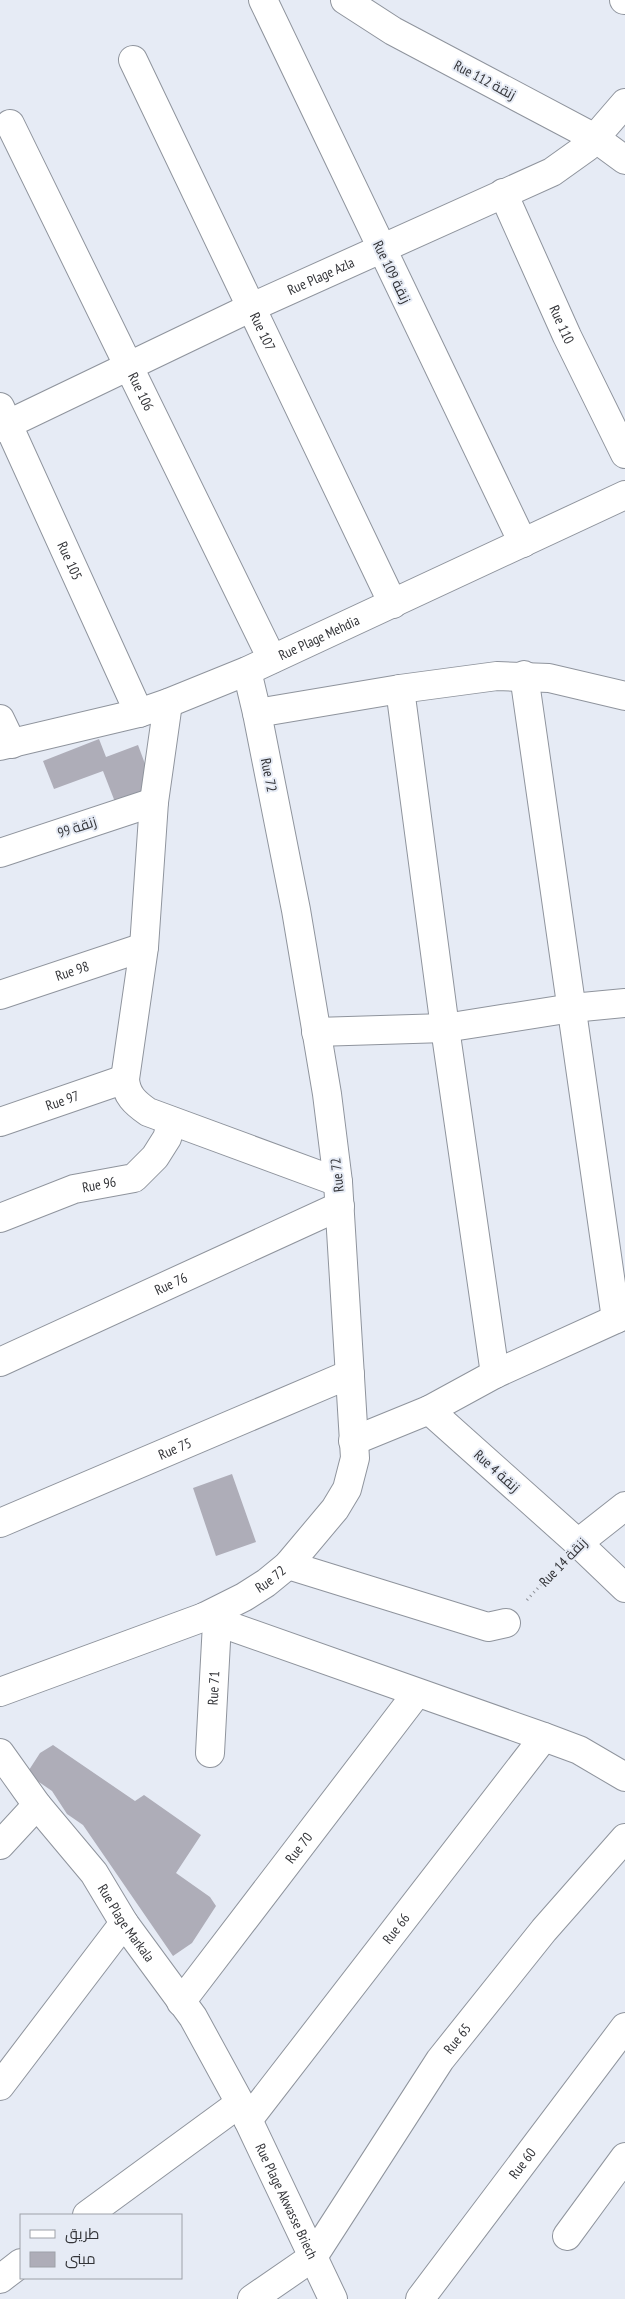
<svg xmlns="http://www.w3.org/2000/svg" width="625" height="2299" font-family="'PT Sans Narrow',Cairo,sans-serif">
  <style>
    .building { fill: #aeadb8 }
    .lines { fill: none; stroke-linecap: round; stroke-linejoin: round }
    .minor-casing { stroke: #8f949d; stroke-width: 30 }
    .path { stroke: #8e9198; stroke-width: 3; stroke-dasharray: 1 4; stroke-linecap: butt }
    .minor { stroke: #fff; stroke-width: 28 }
    .labels { text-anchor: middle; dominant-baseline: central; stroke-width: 4; stroke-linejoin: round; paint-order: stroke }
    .street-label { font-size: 14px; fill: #333438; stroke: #e6ebf5 }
  </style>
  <rect width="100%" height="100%" fill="#e6ebf5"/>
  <path class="building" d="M99,739l7,18 32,-12 16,43 -39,14 -12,-31 -49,18 -11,-28z
    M232,1474l24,68 -40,14 -23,-68z
    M53,1745l82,56 9,-6 57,40 -25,38 34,24 6,9 -24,37 -19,13 -90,-131 -16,-11 -15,-23 -16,-11 -7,-10 11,-17z"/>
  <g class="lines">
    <g class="minor-casing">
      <g id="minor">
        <path d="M263,0l260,543"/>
        <path d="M345,0l48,31 202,107 30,22"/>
        <path d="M624,0h1"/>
        <path id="s1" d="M133,60l260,544"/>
        <path id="s2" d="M10,124l262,535"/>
        <path id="s3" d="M503,193l64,143 58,118"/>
        <path id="s4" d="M0,407l139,306"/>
        <path id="s5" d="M0,428l252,-121 300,-135 35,-25 38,-44"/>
        <path d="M524,675l92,644"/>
        <path d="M400,689l45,339 50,346"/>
        <path d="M168,703l-14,99 -10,145 -19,132c1,16 10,24 23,33l190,70"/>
        <path d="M257,713l143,-24 97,-13 52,2 76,18"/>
        <path d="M0,719l12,25"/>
        <path id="s6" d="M0,746l139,-33 29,-10 79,-32 378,-176"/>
        <path d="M0,853l154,-51"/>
        <path id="s7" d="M0,995l144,-48"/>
        <path d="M316,1032l129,-4 127,-20 53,-5"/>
        <path id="s8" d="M0,1122l125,-43"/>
        <path id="s9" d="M0,1218l74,-29 60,-11 21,-21 12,-19 5,-16"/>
        <path id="s10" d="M0,1362l340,-156"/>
        <path d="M429,1410l66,-36 130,-59"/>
        <path d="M353,1441l76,-31 149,133 47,45"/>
        <path id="s11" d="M0,1523l350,-149"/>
        <path d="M578,1543l47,-37"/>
        <path d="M288,1565l200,62 18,-4"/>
        <path d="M204,1617l340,120 35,13 46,27"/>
        <path id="s12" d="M0,1692l204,-75 40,-20 22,-14 22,-18 47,-56 12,-20 8,-31 -17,-276 -11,-88 -31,-184 -39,-197 -10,-42"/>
        <path id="s13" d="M0,1753l37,52 57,68 30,50 69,94 47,86 93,196"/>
        <path id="s14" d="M210,1753l7,-130"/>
        <path d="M0,1845l37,-40"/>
        <path id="s15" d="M181,2002l236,-309"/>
        <path d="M0,2086l124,-163"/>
        <path id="s16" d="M248,2120l296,-383"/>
        <path d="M87,2215l153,-112"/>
        <path d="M567,2236l58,-79"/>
        <path d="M0,2279l21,-16"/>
        <path id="s17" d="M252,2299l61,-42 127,-197 104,-130 81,-92"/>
        <path id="s18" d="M420,2299l205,-272"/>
      </g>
    </g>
    <path class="path" d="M527,1600l31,-34"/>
    <use href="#minor" class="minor"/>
  </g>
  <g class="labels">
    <g class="street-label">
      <text transform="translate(485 80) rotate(28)">Rue 112 زنقة</text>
      <text transform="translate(392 272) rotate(64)">Rue 109 زنقة</text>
      <text stroke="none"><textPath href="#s5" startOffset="355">Rue Plage Azla</textPath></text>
      <text stroke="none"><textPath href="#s3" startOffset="144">Rue 110</textPath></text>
      <text stroke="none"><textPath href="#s1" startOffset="301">Rue 107</textPath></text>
      <text stroke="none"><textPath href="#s2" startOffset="298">Rue 106</textPath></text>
      <text stroke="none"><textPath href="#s4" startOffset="169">Rue 105</textPath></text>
      <text stroke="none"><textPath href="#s6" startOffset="338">Rue Plage Mehdia</textPath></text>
      <text transform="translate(269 775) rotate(79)">Rue 72</text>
      <text transform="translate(77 827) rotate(-18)">زنقة 99</text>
      <text stroke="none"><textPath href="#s7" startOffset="76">Rue 98</textPath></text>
      <text stroke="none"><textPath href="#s8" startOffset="66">Rue 97</textPath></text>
      <text transform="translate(337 1175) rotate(-96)">Rue 72</text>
      <text stroke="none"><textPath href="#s9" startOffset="105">Rue 96</textPath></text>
      <text stroke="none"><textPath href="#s10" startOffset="188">Rue 76</textPath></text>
      <text stroke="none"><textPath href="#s11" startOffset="190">Rue 75</textPath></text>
      <text transform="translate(497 1471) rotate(42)">Rue 4 زنقة</text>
      <text transform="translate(563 1562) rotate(-46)">Rue 14 زنقة</text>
      <text stroke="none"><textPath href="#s12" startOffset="294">Rue 72</textPath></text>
      <text stroke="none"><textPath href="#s14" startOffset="65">Rue 71</textPath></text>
      <text stroke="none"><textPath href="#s15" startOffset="194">Rue 70</textPath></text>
      <text stroke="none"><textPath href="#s13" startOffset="212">Rue Plage Markala</textPath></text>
      <text stroke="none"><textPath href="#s16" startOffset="242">Rue 66</textPath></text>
      <text stroke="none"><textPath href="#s17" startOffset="336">Rue 65</textPath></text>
      <text stroke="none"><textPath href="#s18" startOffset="170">Rue 60</textPath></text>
      <text stroke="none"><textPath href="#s13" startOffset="534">Rue Plage Akwasse Briech</textPath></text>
    </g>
  </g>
  <rect x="20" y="2214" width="162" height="65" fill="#e6ebf5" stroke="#9ea2a9"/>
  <rect x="30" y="2230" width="25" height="8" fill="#ffffff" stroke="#9ea2a9"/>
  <text x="65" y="2239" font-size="15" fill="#333438">طريق</text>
  <rect x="30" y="2252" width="25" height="15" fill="#aeadb8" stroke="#9ea2a9"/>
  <text x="65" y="2264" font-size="15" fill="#333438">مبنى</text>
</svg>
